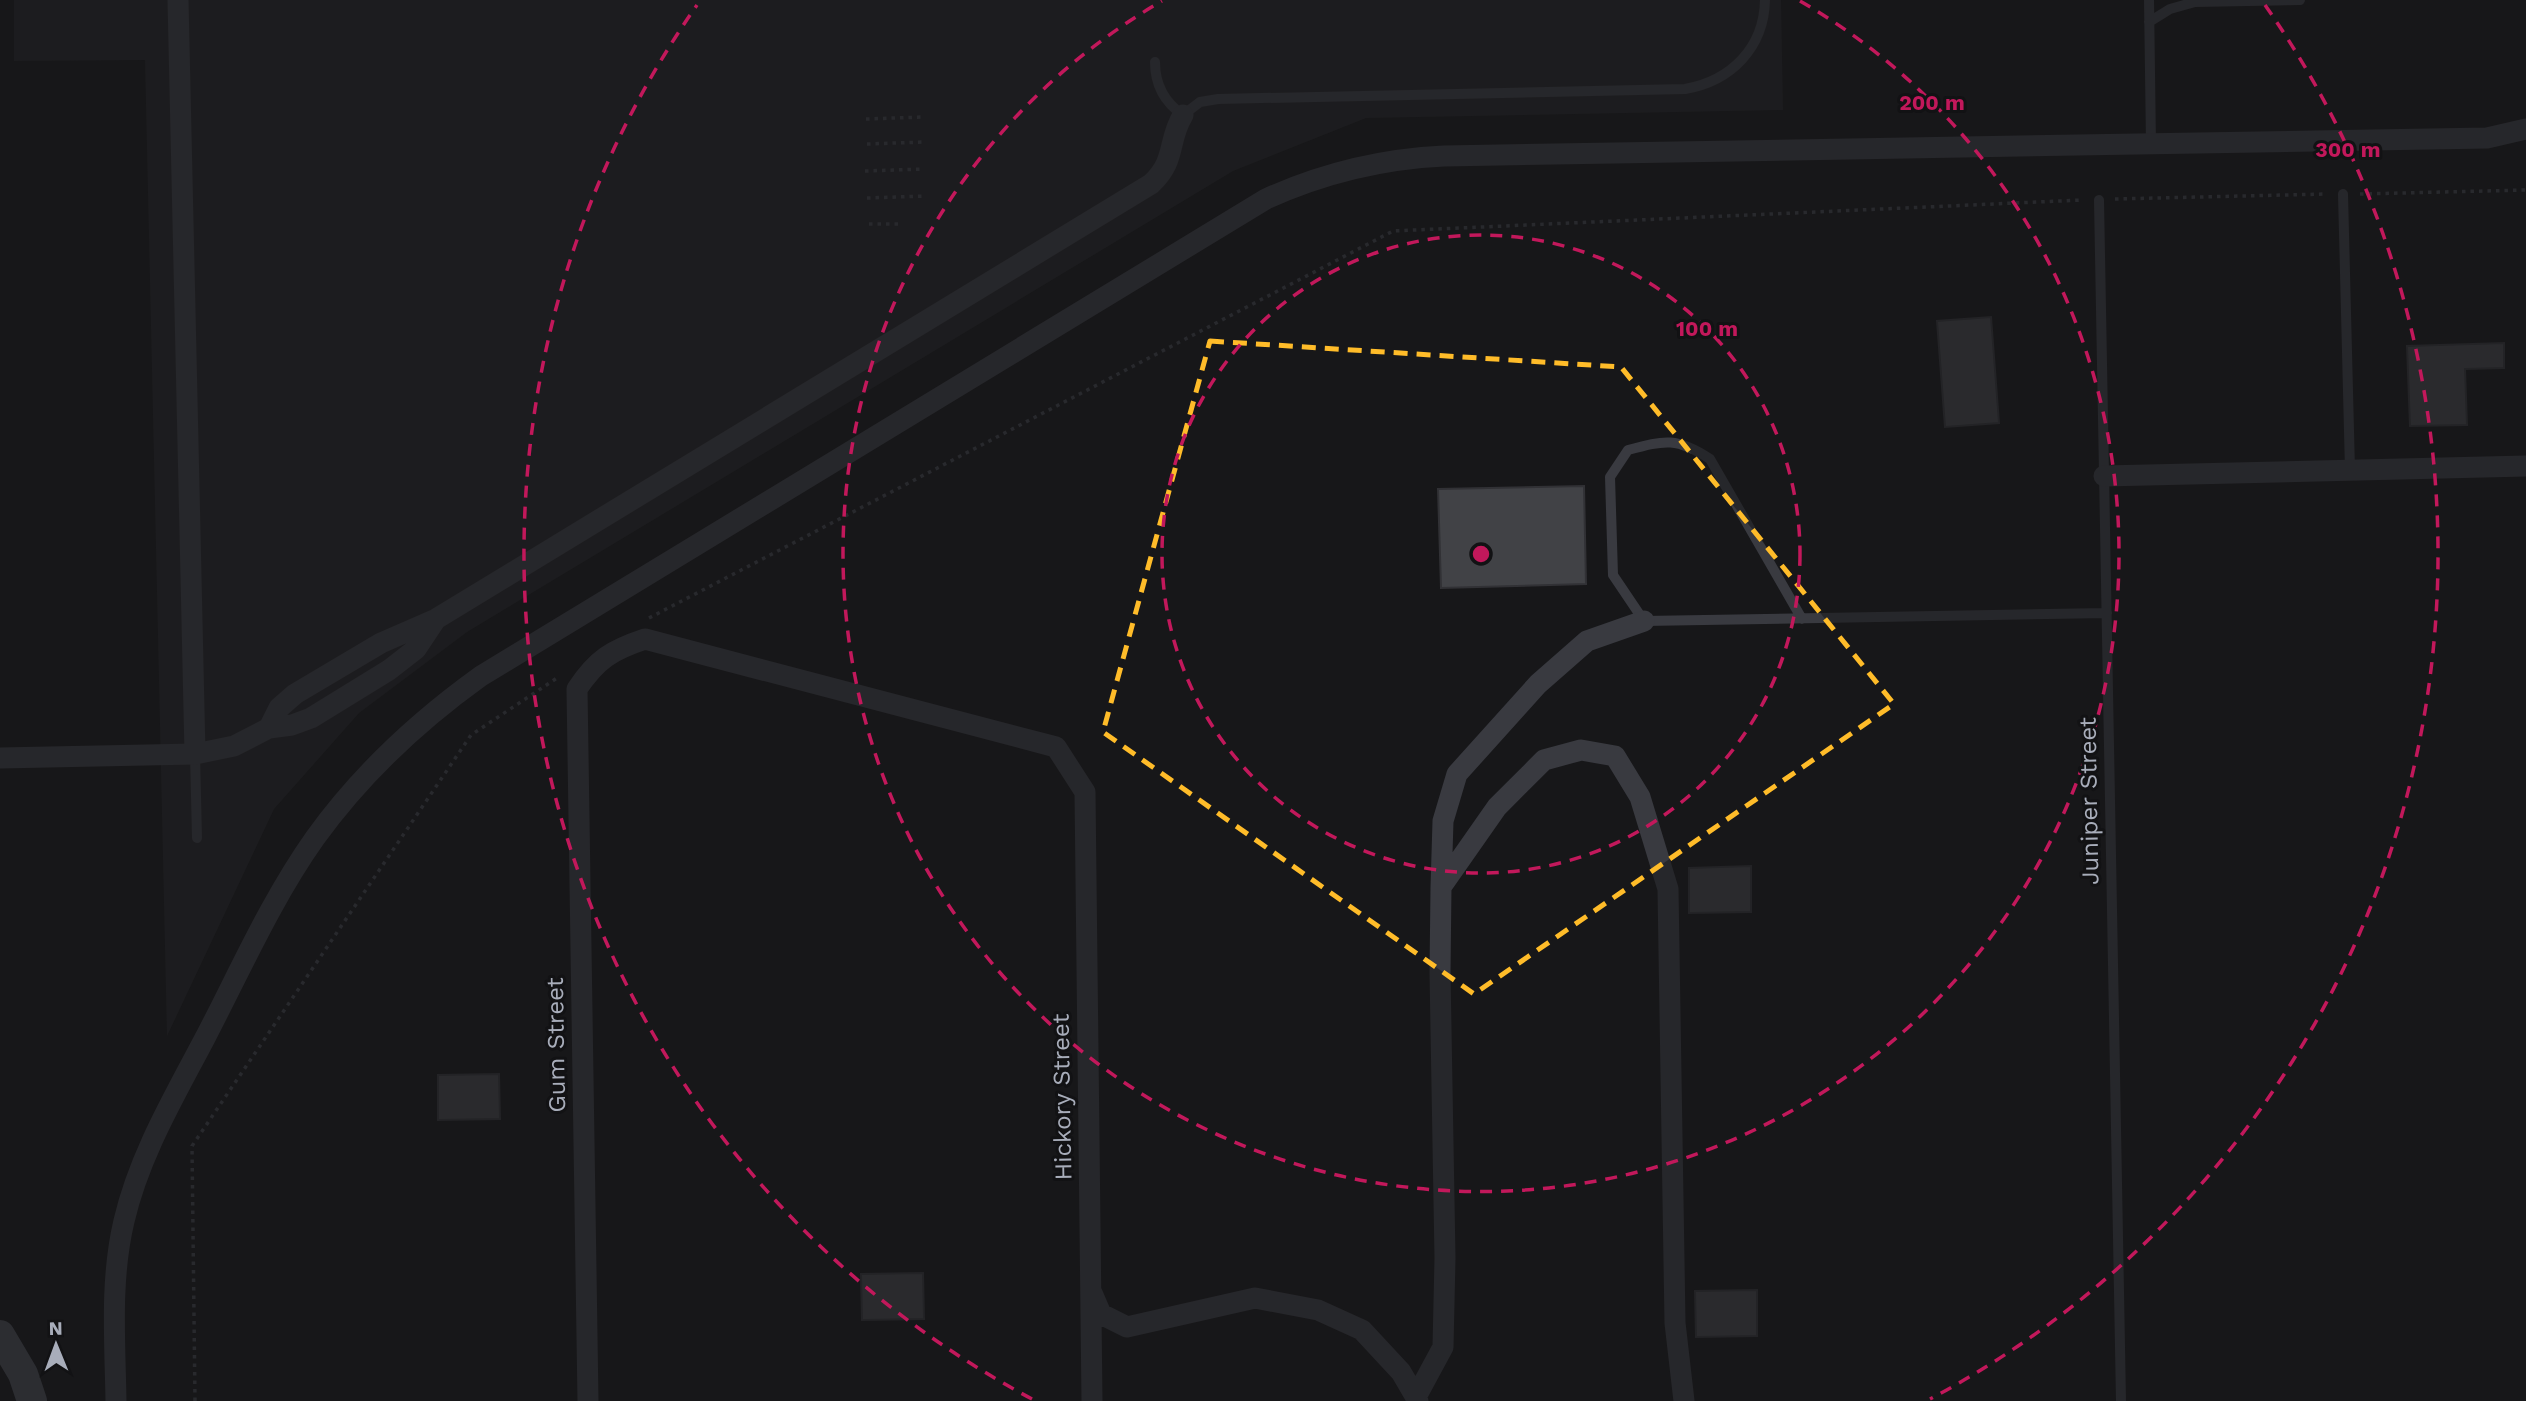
<svg xmlns="http://www.w3.org/2000/svg" width="2526" height="1401" font-family="'Work Sans',sans-serif">
  <style>
    .built { fill: #232326 }
    .building { fill: #414246; stroke: #313135; stroke-width: 2 }
    .lines { fill: none; stroke-linecap: round; stroke-linejoin: round }
    .path { stroke: #3d3f46; stroke-width: 3.5; stroke-dasharray: 3.5 5; stroke-linecap: butt }
    .lane { stroke: #393a40; stroke-width: 10 }
    .street { stroke: #393a40; stroke-width: 21 }
    .secondary { stroke: #45474f; stroke-width: 30 }
    .marked { fill: none; stroke: #ffbc29; stroke-width: 5; stroke-dasharray: 14 9; stroke-linejoin: round }
    .ring { fill: none; stroke: #c2185b; stroke-width: 3.5; stroke-dasharray: 12 9 }
    .labels { text-anchor: middle; dominant-baseline: central; stroke-width: 6; stroke-linejoin: round; paint-order: stroke }
    .street-label { font-size: 24px; fill: #a8adba; stroke: #121214 }
    .centre { fill: #c2185b; stroke: #121214; stroke-width: 3.5 }
    .ring-label { font-size: 21px; text-anchor: middle; font-weight: bold; fill: #c2185b; stroke: #121214; stroke-width: 6; stroke-linejoin: round; paint-order: stroke }
  </style>
  <rect width="100%" height="100%" fill="#171719"/>
  <path class="built" d="M14,0h1767l2,110 -417,8 -133,53 -766,461 -108,81 -85,96 -107,227 -22,-976 -131,1z"/>
  <path class="building" d="M1991,317l8,106 -54,4 -8,-106z
    M2504,343v25l-39,1 2,56 -57,1 -3,-80z
    M1584,486l2,98 -145,4 -3,-99z
    M1751,866v46l-62,1v-45z
    M499,1074l1,45 -62,1v-45z
    M923,1273l1,46 -62,1 -1,-46z
    M1757,1290v46l-61,1 -1,-46z"/>
  <g class="lines">
    <path class="path" d="M866,119l58,-2
      M867,144l58,-2
      M865,171l59,-2
      M2360,194l166,-4
      M867,198l59,-2
      M2115,199l212,-5
      M869,224h29
      M649,618l744,-387 689,-31
      M195,1401l-3,-255 279,-411 89,-59"/>
    <path class="lane" d="M2149,0l2,144
      M2149,22l21,-13 25,-7 105,-2
      M1155,62c0,23 9,40 28,53l17,-13 18,-3 467,-10c46,-8 79,-41 80,-89
      M2343,194l7,276
      M2099,200l22,1201
      M1802,619l-92,-160c-33,-22 -45,-19 -82,-9l-18,27 3,98 31,46 463,-8
      M195,754l2,84"/>
    <path class="street" d="M178,0l17,754
      M2104,476l422,-10
      M269,728l10,-20 16,-14 86,-51 55,-24 715,-435c26,-24 16,-43 32,-69
      M0,758l195,-4 39,-8 35,-18 23,-3 19,-7 78,-48 27,-21 20,-30
      M1441,887l2,-66 14,-47 81,-90 49,-43 57,-20
      M1092,1293l9,21 26,13 128,-29 63,12 44,20 39,42 17,29
      M1416,1397l27,-50 2,-89 -5,-286 1,-85 56,-80 47,-47 37,-10 34,6 25,41 28,92 7,434 9,78
      M116,1401c-1,-60 -6,-121 8,-180 15,-65 50,-124 81,-183 35,-67 66,-138 110,-200 46,-64 102,-116 166,-162l785,-477c57,-26 115,-40 178,-43l1043,-18 39,-9
      M588,1401l-11,-712c20,-30 35,-39 68,-50l411,108 29,45 7,609"/>
    <path class="secondary" d="M0,1335l23,39 9,27"/>
  </g>
  <path d="M0 0H2526V1401H0ZM1210,341l411,26 273,337 -420,290 -371,-262z" fill="#171719" fill-opacity=".55" fill-rule="evenodd"/>
  <path class="marked" d="M1210,341l411,26 273,337 -420,290 -371,-262z"/>
  <g class="ring">
    <circle cx="1481" cy="554" r="319"/>
    <path d="M1800 1A638 638 0 1 1 1162 1"/>
    <path d="M1032 1399A957 957 0 0 1 697 5M2265 5A957 957 0 0 1 1930 1399"/>
  </g>
  <g class="labels">
    <g class="street-label">
      <text transform="translate(2089 801) rotate(-91)">Juniper Street</text>
      <text transform="translate(556 1045) rotate(-91)">Gum Street</text>
      <text transform="translate(1062 1097) rotate(-91)">Hickory Street</text>
    </g>
  </g>
  <circle cx="1481" cy="554" r="10" class="centre"/>
  <g class="ring-label">
    <text x="1932" y="110">200 m</text>
    <text x="2348" y="157">300 m</text>
    <text x="1707" y="336">100 m</text>
  </g>
  <g transform="translate(56 1345) rotate(359)" stroke="#121214" stroke-width="5" paint-order="stroke">
  <path d="M0-5L12 26L0 18L-12 26Z" fill="#a8adba"/>
  <text y="-10" font-size="19" font-weight="bold" text-anchor="middle" fill="#a8adba">N</text>
  </g>
</svg>
